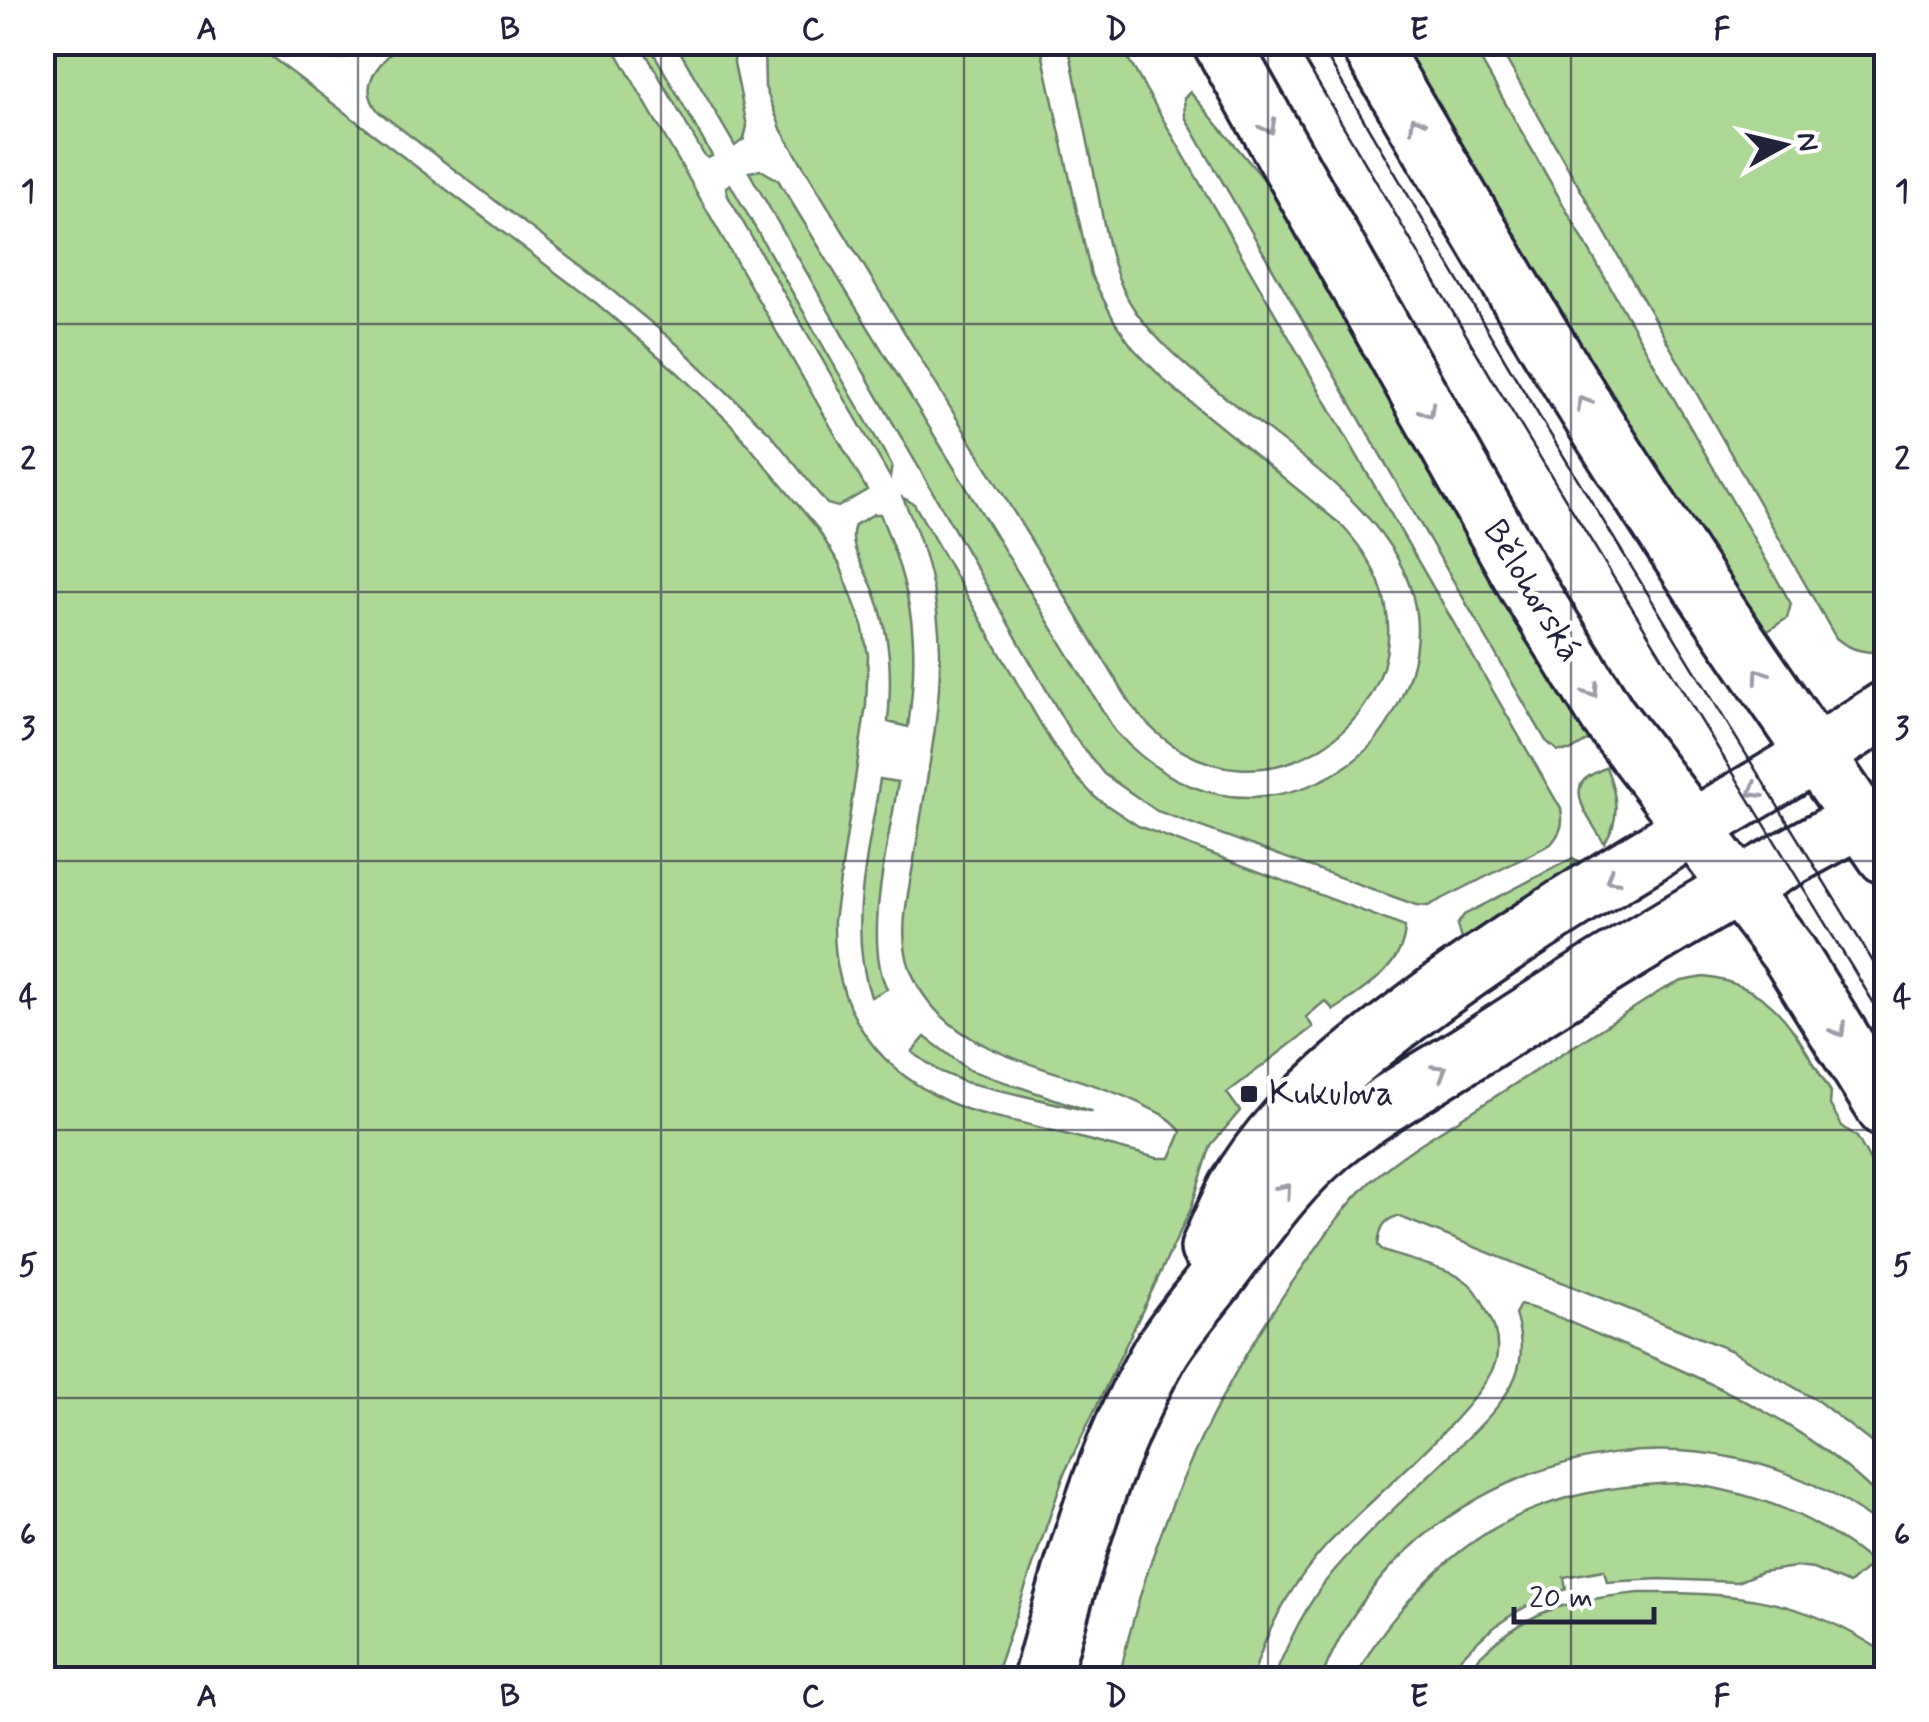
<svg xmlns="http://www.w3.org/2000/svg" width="1929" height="1722" font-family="Mynerve,sans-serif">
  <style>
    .green { fill: #add896; stroke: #687d68; stroke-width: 2.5 }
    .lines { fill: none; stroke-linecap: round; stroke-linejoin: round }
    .minor-casing { stroke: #22223b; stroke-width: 62 }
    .major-casing { stroke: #22223b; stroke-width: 62 }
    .minor { stroke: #fff; stroke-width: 55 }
    .major { stroke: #fff; stroke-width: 55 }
    .tram { stroke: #22223b; stroke-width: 2.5 }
    .oneway { stroke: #9c9ca7 }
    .grid { fill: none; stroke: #22223b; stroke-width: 2.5; stroke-opacity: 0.55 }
    .poi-dot { fill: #22223b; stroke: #fff; stroke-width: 4 }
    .labels { text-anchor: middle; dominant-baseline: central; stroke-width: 9; stroke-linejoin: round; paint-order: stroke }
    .street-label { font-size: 35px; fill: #22223b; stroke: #fff }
    .poi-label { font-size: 35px; fill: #22223b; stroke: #fff; text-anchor: start }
    .neatline { fill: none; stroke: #22223b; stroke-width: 4 }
    .grid-label { font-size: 32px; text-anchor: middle; font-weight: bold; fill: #22223b }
  </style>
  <rect width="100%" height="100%" fill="#fff"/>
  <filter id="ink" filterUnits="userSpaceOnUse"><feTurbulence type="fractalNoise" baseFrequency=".01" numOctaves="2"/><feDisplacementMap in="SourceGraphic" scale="20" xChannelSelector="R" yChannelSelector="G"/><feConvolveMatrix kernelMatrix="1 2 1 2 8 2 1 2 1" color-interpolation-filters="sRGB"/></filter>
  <g filter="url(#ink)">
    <path class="green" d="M42,43h211l343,260 82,70 52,50 87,105 23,37 22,59 6,31 -2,50 -32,215c-2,91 44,155 129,188 22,8 45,11 67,17 42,11 85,22 127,33h13l11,-26c-8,-14 -22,-19 -36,-26 -76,-40 -201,-44 -235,-138 -14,-37 1,-83 6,-121 21,-134 47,-219 -13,-349l11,6 136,236 25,36 21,22 42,28 267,101c-1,41 -42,62 -71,83l-9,-9 -19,16 7,10 -86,66 13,18 -29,34 -21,66 -125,261 -71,207h-951z
      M291,43h78c-25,24 -51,19 -78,0z
      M401,43h210l256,447 -29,17 -11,-3 -57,-71 -93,-89 -75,-62 -223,-170c-24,-28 2,-49 22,-69z
      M640,43h8l64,113 -4,2 -4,-3z
      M675,43h60l-1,20 13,63 -3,13 -9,7z
      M764,43h276l51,232 25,49 17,24 34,35 173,141c148,152 -80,347 -208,182l-350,-575 -17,-44z
      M1068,43h51l442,766c3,15 0,23 -10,35l-113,57 -10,5 -12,-1 -259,-94 -53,-37 -34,-43 -321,-559 12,-2 17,10 337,551c37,40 82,68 138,66 55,-2 111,-31 138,-79 111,-197 -164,-280 -255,-406 -26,-37 -31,-85 -40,-129 -9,-47 -19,-94 -28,-140z
      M1397,43h74l320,561 -4,14 -22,15 -163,-252z
      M1497,43h389v609c-19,1 -35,-1 -50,-14z
      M1190,92l77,91 265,466 58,90 -20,12h-12l-12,-10 -361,-624 -1,-19z
      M730,184l162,282 -2,11 -162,-281 -2,-9z
      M874,514h6c33,79 40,128 28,213l-20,-5c4,-46 3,-87 -14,-131 -7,-20 -28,-46 -19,-66z
      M1606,767c10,25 16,53 -2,76 -8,-15 -35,-46 -20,-63 4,-5 16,-9 22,-13z
      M880,779l18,3c-8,55 -36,157 -11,207l-16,8c-24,-71 -2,-146 9,-218z
      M1573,858l13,7 -123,82 -6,-22 7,-10z
      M1704,977c75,9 91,58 127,115l-1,13 12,21 15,11 29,53v264l-68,-53 -88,-51 -332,-134c-16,4 -18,14 -20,29l5,6c25,9 57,15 80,28 11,7 18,18 23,30 9,16 14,32 10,51 -11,45 -133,146 -170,186 -35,39 -60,84 -74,133h-133c31,-150 99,-295 189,-419 19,-27 38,-55 62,-78 32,-29 69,-50 106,-73 61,-40 124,-79 186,-119l20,-9z
      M925,1037l44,33 124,42 -128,-30 -26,-11 -27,-19z
      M1520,1305c32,7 63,24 93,36 100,41 197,84 273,163v27c-186,-154 -478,-77 -565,148h-48c16,-38 33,-75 60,-107 35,-41 76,-77 115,-115 25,-25 55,-49 68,-82 8,-21 5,-41 -1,-61z
      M1684,1483c76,11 129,32 189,80l-24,21 -36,-15 -17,-2 -35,5 -24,10 -77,-3 -53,3 -3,-12 -40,7 2,12c-53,18 -89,48 -124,90h-86c12,-30 34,-57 56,-82 75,-85 161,-112 272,-114z
      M1639,1593c95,-1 167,5 247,61v25h-428c59,-65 94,-77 181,-86z"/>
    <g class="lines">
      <g class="minor-casing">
        <path id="minor" d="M1815,755l71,-46"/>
      </g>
      <g class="major-casing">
        <path id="major" d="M1221,42l307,546 80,128 180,236 98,158
          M1368,42c70,118 138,237 210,353 97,158 203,309 308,461
          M1209,1248c11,-25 22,-52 37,-75 44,-68 112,-121 176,-169 124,-92 260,-169 393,-249
          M1041,1680c31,-112 61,-226 119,-327 15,-25 36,-49 54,-72 37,-48 71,-100 118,-138 47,-38 101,-67 152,-100 123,-80 247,-155 377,-224"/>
      </g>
      <use href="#minor" class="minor"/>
      <use href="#major" class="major"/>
      <path class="tram" d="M1294,42l200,340 392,641
        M1318,42l193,328 375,613"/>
    </g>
    <defs><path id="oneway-chevron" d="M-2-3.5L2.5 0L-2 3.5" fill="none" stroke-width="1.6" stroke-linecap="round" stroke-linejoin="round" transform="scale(2.5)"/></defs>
    <g class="oneway">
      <use href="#oneway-chevron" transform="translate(1416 123) rotate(-121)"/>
      <use href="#oneway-chevron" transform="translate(1269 127) rotate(61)"/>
      <use href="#oneway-chevron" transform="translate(1583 403) rotate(-122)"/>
      <use href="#oneway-chevron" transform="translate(1428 411) rotate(61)"/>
      <use href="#oneway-chevron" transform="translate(1760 675) rotate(-125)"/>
      <use href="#oneway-chevron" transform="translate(1592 691) rotate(57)"/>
      <use href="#oneway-chevron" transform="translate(1755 791) rotate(149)"/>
      <use href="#oneway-chevron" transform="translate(1612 878) rotate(149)"/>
      <use href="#oneway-chevron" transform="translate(1839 1030) rotate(59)"/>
      <use href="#oneway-chevron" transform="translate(1440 1071) rotate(-32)"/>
      <use href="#oneway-chevron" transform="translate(1285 1190) rotate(-49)"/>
    </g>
  </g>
  <path class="grid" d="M358,42v1638M661,42v1638M964,42v1638M1268,42v1638M1571,42v1638M42,324h1844M42,592h1844M42,861h1844M42,1130h1844M42,1398h1844"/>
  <rect class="poi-dot" x="1239" y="1084" width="20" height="20" rx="5"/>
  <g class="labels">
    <g class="street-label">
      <text transform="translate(1532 591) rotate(59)">Bělohorská</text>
    </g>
    <g class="poi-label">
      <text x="1269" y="1094">Kukulova</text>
    </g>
  </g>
  <rect width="1929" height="1722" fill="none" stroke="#fff" stroke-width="110"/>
  <g transform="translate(1784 145) rotate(82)" stroke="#ffffff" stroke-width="8" paint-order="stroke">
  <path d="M0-8L18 38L0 25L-18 38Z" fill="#22223b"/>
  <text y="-15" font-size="28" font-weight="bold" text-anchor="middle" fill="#22223b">N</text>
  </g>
  <path d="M1514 1607v15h140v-15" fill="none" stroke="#22223b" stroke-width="5"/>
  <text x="1529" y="1607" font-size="30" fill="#22223b" stroke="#ffffff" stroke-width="8" paint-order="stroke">20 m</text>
  <rect x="55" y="55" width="1819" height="1612" class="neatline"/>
  <g class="grid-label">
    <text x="207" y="39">A</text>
    <text x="510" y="39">B</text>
    <text x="813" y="39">C</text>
    <text x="1116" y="39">D</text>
    <text x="1419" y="39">E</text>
    <text x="1722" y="39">F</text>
    <text x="28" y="201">1</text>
    <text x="1902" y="201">1</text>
    <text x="28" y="469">2</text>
    <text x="1902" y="469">2</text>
    <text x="28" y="738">3</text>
    <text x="1902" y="738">3</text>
    <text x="28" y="1007">4</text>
    <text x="1902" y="1007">4</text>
    <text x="28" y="1275">5</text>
    <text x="1902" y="1275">5</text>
    <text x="28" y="1544">6</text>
    <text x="1902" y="1544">6</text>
    <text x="207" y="1706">A</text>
    <text x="510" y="1706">B</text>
    <text x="813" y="1706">C</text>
    <text x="1116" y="1706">D</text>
    <text x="1419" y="1706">E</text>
    <text x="1722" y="1706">F</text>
  </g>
</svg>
